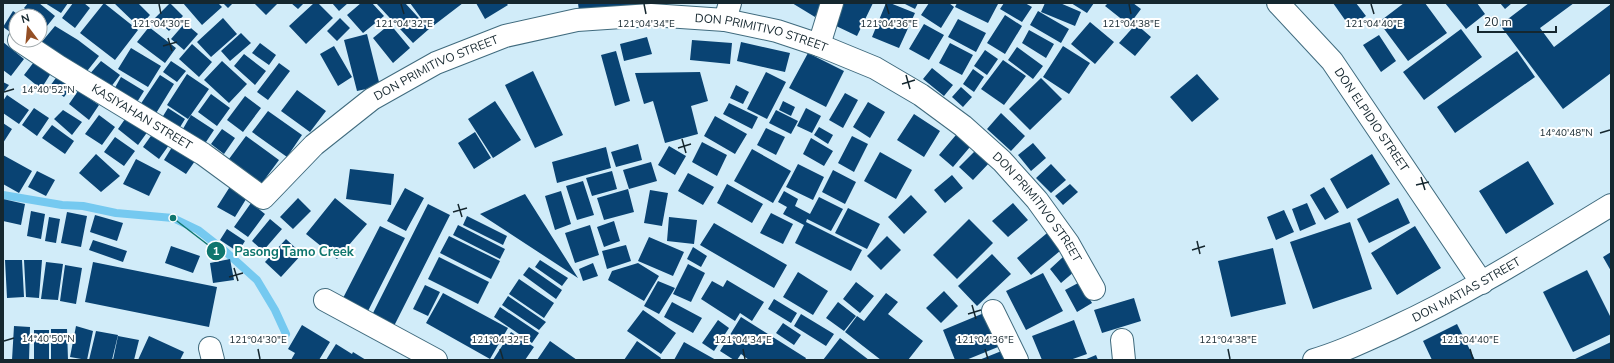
<svg xmlns="http://www.w3.org/2000/svg" width="1614" height="363" font-family="'Nunito Sans',sans-serif">
  <style>
    .lines { fill: none; stroke-linecap: round; stroke-linejoin: round }
    .stream { stroke: #75c9f0; stroke-width: 8 }
    .building { fill: #094373 }
    .minor-casing { stroke: #406b7e; stroke-width: 24 }
    .minor { stroke: #fff; stroke-width: 22 }
    .ticks { fill: none; stroke: #15272f; stroke-width: 1.5 }
    .labels { text-anchor: middle; dominant-baseline: central; stroke-width: 4; stroke-linejoin: round; paint-order: stroke }
    .street-label { font-size: 12px; fill: #15272f; stroke: #fff }
    .ticks-label { font-size: 10px; text-anchor: middle; fill: #15272f; stroke: #fff; stroke-width: 4; stroke-linejoin: round; paint-order: stroke }
    .leader { fill: none; stroke: #0f766e; stroke-width: 1.5 }
    .callout-dot { fill: #0f766e; stroke: #fff; stroke-width: 1.5 }
    .mark-label { font-size: 12px; text-anchor: middle; font-weight: bold; fill: #fff }
    .callout-label { font-size: 13px; text-anchor: middle; font-weight: bold; fill: #0f766e; stroke: #fff; stroke-width: 4; stroke-linejoin: round; paint-order: stroke }
  </style>
  <rect width="100%" height="100%" fill="#d1ecf9"/>
  <g class="lines">
    <path class="stream" d="M3,195l59,10 21,1 33,7 57,5 25,12 28,22 31,28 18,30 11,24"/>
  </g>
  <path class="building" d="M28,3h11l16,13 -8,10 -7,-5v-5h-7l-9,-8z
    M45,3h23l-7,10z
    M73,3h11l6,5 -15,20 -13,-10z
    M104,3l34,27 -23,30 -35,-27z
    M114,3h24l12,12 -11,12z
    M170,3l13,13 -14,15 -14,-13z
    M183,3h35l4,4 -20,18z
    M223,3h10l-5,5z
    M254,3h24l-12,12z
    M291,3h13l-6,6z
    M314,3h4l15,15 -27,26 -17,-18z
    M332,3h16l-9,8z
    M361,3h11l12,13 -21,17 -16,-18z
    M376,3h29l24,26 -16,14z
    M410,3h53l-34,26z
    M476,3h30l2,2 -23,14z
    M578,3h75v1l-74,7z
    M792,3h31l-8,14z
    M842,3h31l-16,33 -25,-12z
    M886,3h4l25,10 -16,35 -27,-11z
    M903,3h15l-3,6z
    M929,3h20l5,4 -13,21 -20,-13z
    M957,3h40l1,1 -10,19 -33,-16z
    M1004,3h21l7,4 -10,15 -22,-13z
    M1045,3h15l21,9 -6,14 -34,-14z
    M1071,3h23l-7,10z
    M1108,3h25l8,6 -12,16 -24,-19z
    M1333,3h23l10,13 -16,11z
    M1404,3h21l22,30 -39,28 -29,-39z
    M1445,3h32l8,11 -19,15z
    M1500,3h12l-7,6z
    M1529,3h45l-34,25 14,19 57,-43v69l-48,36 -63,-84z
    M13,11l7,5h-4v20l-13,-9z
    M1038,11l31,18 -8,14 -31,-18z
    M1005,15l17,11 -17,28 -18,-11z
    M223,18l14,16 -26,23 -14,-15z
    M340,18l10,10 -13,13 -10,-10z
    M958,19l28,14 -10,19 -28,-15z
    M1090,22l24,20 -19,22 -24,-20z
    M185,23l13,11 -14,16 -13,-11z
    M390,24l20,24 -17,15 -20,-25z
    M924,24l20,11 -15,25 -20,-11z
    M1136,24l15,13 -16,19 -16,-13z
    M55,26l23,14 21,16 -15,19 -44,-31z
    M149,27l27,21 -11,15 -28,-21z
    M1461,29l21,28 -58,43 -21,-28z
    M1029,30l25,14 -8,14 -24,-15z
    M241,33l10,10 -21,18 -9,-10z
    M367,34l13,52 -23,5 -13,-51z
    M1379,35l17,26 -15,11 -18,-27z
    M647,37l5,17 -28,7 -4,-17z
    M692,40l40,3 -2,21 -40,-4z
    M3,42l21,17 -13,17 -8,-6z
    M741,42l49,11 -5,19 -48,-11z
    M260,43l16,12 -7,10 -17,-12z
    M950,43l23,12 -11,20 -23,-12z
    M192,44l20,18 -13,15 -20,-18z
    M334,46l18,31 -14,9 -18,-32z
    M1063,46l27,17 -21,31 -26,-17z
    M1017,47l26,19 -10,13 -25,-19z
    M131,48l30,18 -13,21 -30,-18z
    M985,50l13,9 -11,16 -13,-9z
    M616,51l14,50 -15,5 -14,-51z
    M1517,51l18,26 -80,56 -18,-26z
    M808,53l36,18 -18,36 -37,-19z
    M244,54l22,17 -11,14 -21,-19z
    M37,58l16,12 -12,19 -17,-14z
    M1003,60l23,16 -22,29 -23,-16z
    M101,61l19,14 -13,17 -19,-16z
    M171,61l15,10 -9,11 -14,-10z
    M222,61l25,23 -18,19 -25,-23z
    M279,63l11,8 -22,29 -11,-8z
    M932,68l21,17 -9,11 -21,-17z
    M973,69l11,8 -10,15 -11,-8z
    M61,71l15,10 -12,16 -14,-11z
    M533,71l30,64 -28,13 -30,-63z
    M700,72l8,29 -17,5 7,28 -33,9 -12,-42 -9,3 -9,-31z
    M766,72l20,10 -19,37 -20,-10z
    M187,74l22,15 -21,30 -21,-14z
    M1197,74l22,25 -27,23 -22,-25z
    M160,75l14,9 -19,31 -15,-10z
    M121,77l23,14 -10,16 -22,-14z
    M1041,78l21,21 -32,31 -21,-21z
    M3,82l6,3 -6,8z
    M736,85l13,7 -6,12 -13,-6z
    M961,87l11,10 -9,10 -11,-10z
    M297,90l29,21 -16,21 -29,-21z
    M78,91l21,14 -10,15 -20,-16z
    M845,93l13,7 -15,28 -14,-8z
    M211,94l19,14 -13,18 -19,-14z
    M7,95l22,15 -10,14 -16,-11v-12z
    M245,96l16,12 -18,24 -16,-12z
    M495,101l26,39 -28,18 -25,-39z
    M783,101l12,6 -4,9 -12,-6z
    M868,102l17,10 -15,26 -17,-11z
    M729,103l29,14 -6,12 -29,-15z
    M34,108l15,10 -12,18 -15,-11z
    M168,108l17,11 -8,13 -17,-11z
    M806,108l15,8 -9,17 -15,-7z
    M63,110l19,12 -10,13 -18,-16z
    M776,110l22,11 -7,13 -22,-11z
    M268,111l34,24 -15,22 -35,-25z
    M130,112l21,15 -13,18 -20,-16z
    M1001,113l24,23 -14,15 -24,-22z
    M914,114l26,17 -16,26 -27,-17z
    M99,115l16,12 -13,18 -17,-11z
    M191,115l23,15 -12,18 -22,-14z
    M715,116l32,18 -12,20 -31,-18z
    M3,123l9,6 -9,14z
    M52,125l22,16 -9,13 -23,-16z
    M819,127l14,8 -5,9 -14,-9z
    M766,128l19,9 -9,18 -19,-10z
    M222,129l13,9 -11,16 -13,-10z
    M961,129l14,12 -22,26 -14,-12z
    M475,132l16,26 -17,11 -16,-26z
    M153,133l16,12 -10,14 -16,-12z
    M246,136l33,24 -20,27 -33,-24z
    M852,136l16,8 -14,28 -16,-9z
    M115,137l20,14 -11,15 -20,-14z
    M811,138l22,13 -9,15 -21,-12z
    M702,142l25,13 -10,21 -25,-14z
    M1033,143l13,15 -15,13 -13,-16z
    M174,144l23,14 -11,16 -22,-14z
    M638,144l4,16 -26,7 -5,-15z
    M669,146l17,10 -11,19 -17,-10z
    M606,147l5,21 -54,15 -5,-21z
    M978,148l13,13 -18,19 -14,-13z
    M752,149l39,22 -18,32 -39,-22z
    M880,152l32,18 -16,29 -32,-18z
    M96,154l24,22 -19,16 -22,-19z
    M1372,154l18,30 -43,25 -17,-30z
    M3,155l29,16 -13,22 -16,-9z
    M136,159l25,13 -12,24 -26,-12z
    M1528,161l26,43 -48,30 -27,-43z
    M651,162l6,19 -28,8 -6,-19z
    M798,164l26,13 -11,23 -27,-13z
    M1051,164l15,16 -15,13 -15,-15z
    M350,169l44,5 -3,31 -45,-6z
    M833,170l23,12 -11,22 -23,-12z
    M37,171l18,9 -9,16 -18,-9z
    M612,171l5,18 -25,7 -6,-18z
    M688,173l26,14 -11,18 -25,-14z
    M952,175l11,13 -18,15 -11,-13z
    M583,181l11,34 -17,5 -11,-34z
    M727,184l36,20 -11,19 -35,-20z
    M1070,184l8,8 -15,13 -8,-9z
    M231,185l17,11 -13,21 -18,-10z
    M1324,187l15,25 -14,8 -15,-25z
    M405,188l19,10 -18,33 -19,-10z
    M628,189l6,23 -30,8 -7,-22z
    M650,190l18,3 -6,33 -18,-3z
    M561,191l10,33 -16,6 -10,-34z
    M784,191l14,8 -3,7 15,8 9,-17 24,12 -12,22 -24,-12 -1,3 56,28 -11,21 -56,-28 9,-18 -21,-11 4,-7 -9,-5z
    M525,194l53,84 -98,-64z
    M911,195l16,17 -23,22 -16,-17z
    M298,198l13,13 -18,18 -13,-12z
    M335,198l32,26 -30,35 -31,-25z
    M1398,198l12,25 -41,20 -12,-24z
    M3,199l22,5 -4,21 -18,-4z
    M251,203l14,11 -17,23 -14,-10z
    M1013,203l15,17 -20,17 -16,-16z
    M1307,203l9,21 -16,7 -8,-22z
    M428,204l22,11 -56,111 -22,-11z
    M848,208l32,16 -13,25 -32,-16z
    M1284,210l10,22 -18,8 -9,-23z
    M31,211l14,3 -4,25 -14,-3z
    M67,212l20,4 -6,31 -20,-4z
    M771,213l22,11 -10,20 -23,-11z
    M95,215l28,8 -6,18 -27,-9z
    M467,216l40,20 -4,9 -40,-20z
    M49,217l11,2 -4,24 -11,-2z
    M669,217l28,3 -3,24 -27,-3z
    M270,219l12,10 -19,22 -11,-10z
    M969,219l24,24 -36,36 -24,-24z
    M614,221l6,20 -16,6 -7,-20z
    M1350,222l22,67 -59,20 -23,-67z
    M714,223l73,42 -13,23 -74,-43z
    M458,225l47,24 -5,10 -47,-24z
    M590,225l9,30 -24,8 -10,-30z
    M380,226l25,12 -39,77 -25,-13z
    M1415,226l26,42 -44,27 -26,-42z
    M227,229l18,12 -7,11 -18,-12z
    M1052,229l14,17 -35,29 -14,-17z
    M449,236l51,25 -9,18 -51,-26z
    M887,236l14,14 -20,20 -14,-14z
    M649,237l35,15 -11,24 -35,-15z
    M286,239l16,15 -21,23 -16,-15z
    M93,240l34,11 -4,11 -34,-12z
    M626,245l5,16 -24,8 -5,-18z
    M171,246l29,10 -7,17 -28,-10z
    M693,247l14,9 -6,11 -14,-8z
    M1273,248l13,56 -55,13 -13,-56z
    M1611,252v19l-8,-14z
    M992,254l19,20 -34,32 -19,-20z
    M439,257l50,25 -11,22 -50,-25z
    M1063,257l12,14 -14,12 -11,-14z
    M230,259l4,21 -21,3 -3,-20z
    M5,260h17l2,37 -17,1z
    M24,260h18l-3,38 -13,-1z
    M540,260l28,18 -6,8 -27,-19z
    M46,262l17,2 -5,36 -17,-1z
    M93,262l124,25 -8,40 -124,-25z
    M593,263l5,13 -15,5 -4,-12z
    M638,263l21,13 -15,25 -36,-21 4,-9z
    M688,264l17,9 -14,29 -18,-8z
    M65,265l17,3 -6,36 -16,-3z
    M529,267l33,23 -6,9 -33,-24z
    M1587,270l24,48v16l-38,18 -30,-60z
    M798,272l30,19 -15,24 -30,-18z
    M1043,273l20,38 -37,19 -20,-39z
    M519,279l35,24 -10,15 -35,-24z
    M727,280l37,22 -12,19 -12,-8 -5,8 -34,-22 11,-18 11,6z
    M658,281l17,7 -16,26 -15,-8z
    M856,282l18,14 -14,17 -17,-14z
    M1080,282l12,21 -15,9 -12,-22z
    M425,285l15,7 -12,24 -15,-7z
    M944,291l14,15 -17,17 -15,-15z
    M443,293l65,35 -18,31 -64,-36z
    M886,293l12,9 -10,12 35,27 -15,19h-27l-36,-28 12,-16 7,5z
    M508,296l38,26 -7,8 -37,-25z
    M1134,298l7,23 -39,12 -8,-23z
    M774,299l23,14 -6,10 -23,-14z
    M672,302l30,16 -9,15 -29,-16z
    M838,302l18,14 -12,15 -18,-13z
    M500,307l39,26 -7,10 -38,-26z
    M643,310l33,23 -15,21 -34,-23z
    M984,313l14,34 -32,13h-11l-12,-30z
    M801,314l33,20 -8,12 -32,-20z
    M741,317l65,41 -1,2h-56l-8,-6 -4,6h-3l-14,-9z
    M718,320l11,8 -15,23 -12,-8z
    M1074,320l13,34 -17,6h-28l-10,-24z
    M783,323l18,12 -7,10 -18,-12z
    M1457,324l18,36h-43l-9,-19z
    M302,325l28,17 -11,18h-28l4,-7 -7,-4z
    M14,326l16,1 -1,33h-17z
    M76,326l17,5 -6,29 -17,-3z
    M51,329h16l1,31h-17z
    M34,330h15v30h-15z
    M96,331l22,4 -6,25h-23z
    M511,332l23,15 -9,13h-32z
    M118,336l21,4 -5,20h-21z
    M149,336l35,16 -4,8h-42z
    M840,338l29,22h-46z
    M550,341l27,19h-40z
    M637,341l24,17 -1,2h-36z
    M684,342l32,18h-42z
    M1611,342v18h-38z
    M336,344l16,10 1,-2 13,8h-40z
    M1004,350l4,10h-29z
    M1096,355l2,5h-14z"/>
  <g class="lines">
    <g class="minor-casing">
      <g id="minor">
        <path id="s1" d="M1278,3l54,58 150,222"/>
        <path d="M725,20l5,-17"/>
        <path id="s2" d="M19,40l39,26 145,88 60,44 51,-53 58,-46 64,-36 69,-27 72,-16 74,-5 74,5 52,11 42,14 56,23 46,27 42,31 39,35 35,39 31,43 26,46"/>
        <path d="M819,45l13,-42"/>
        <path d="M325,300l111,60"/>
        <path d="M993,311l24,49"/>
        <path d="M1122,340l2,20"/>
        <path d="M210,348l3,12"/>
        <path id="s3" d="M1314,360c28,-8 53,-20 79,-32 76,-35 147,-80 218,-123"/>
      </g>
    </g>
    <use href="#minor" class="minor"/>
  </g>
  <path class="ticks" d="M159,4l2,10M401,4l3,10M644,4l2,10M886,4l3,10M1129,4l2,10M1371,4l3,10M168,38l4,13M163,46l14,-4M906,75l4,14M902,84l13,-4M4,92l10,-3M1600,133l10,-3M682,139l4,14M678,148l13,-4M1421,177l4,13M1416,185l13,-3M458,204l4,13M453,212l14,-4M1197,241l3,13M1192,250l13,-4M234,268l4,13M229,277l14,-4M972,305l4,14M968,314l13,-4M4,341l10,-3M258,349l2,10M500,349l3,10M743,349l2,10M985,349l3,10M1228,349l2,10M1470,349l3,10"/>
  <g class="labels">
    <g class="street-label">
      <text stroke="none"><textPath href="#s2" startOffset="846">DON PRIMITIVO STREET</textPath></text>
      <text stroke="none"><textPath href="#s2" startOffset="510">DON PRIMITIVO STREET</textPath></text>
      <text stroke="none"><textPath href="#s2" startOffset="145">KASIYAHAN STREET</textPath></text>
      <text stroke="none"><textPath href="#s1" startOffset="150">DON ELPIDIO STREET</textPath></text>
      <text stroke="none"><textPath href="#s2" startOffset="1182">DON PRIMITIVO STREET</textPath></text>
      <text stroke="none"><textPath href="#s3" startOffset="168">DON MATIAS STREET</textPath></text>
    </g>
  </g>
  <g class="ticks-label">
    <text x="161" y="27">121°04'30"E</text>
    <text x="404" y="27">121°04'32"E</text>
    <text x="646" y="27">121°04'34"E</text>
    <text x="889" y="27">121°04'36"E</text>
    <text x="1131" y="27">121°04'38"E</text>
    <text x="1374" y="27">121°04'40"E</text>
    <text x="48" y="93">14°40'52"N</text>
    <text x="1566" y="136">14°40'48"N</text>
    <text x="48" y="342">14°40'50"N</text>
    <text x="258" y="343">121°04'30"E</text>
    <text x="500" y="343">121°04'32"E</text>
    <text x="743" y="343">121°04'34"E</text>
    <text x="985" y="343">121°04'36"E</text>
    <text x="1228" y="343">121°04'38"E</text>
    <text x="1470" y="343">121°04'40"E</text>
  </g>
  <path class="leader" d="M173 218L216 251"/>
  <g class="callout-dot">
    <circle cx="173" cy="218" r="4"/>
    <circle cx="216" cy="251" r="10"/>
  </g>
  <g class="mark-label">
    <text x="216" y="255">1</text>
  </g>
  <g class="callout-label">
    <text x="294" y="256">Pasong Tamo Creek</text>
  </g>
  <rect width="1614" height="363" fill="none" stroke="#15272f" stroke-width="8"/>
  <g transform="translate(28 28) rotate(344)"><circle r="19" fill="#ffffff" stroke="#a1a9ac"/>
  <path d="M0-3L7 15L0 10L-7 15Z" fill="#944f25"/>
  <text y="-6" font-size="11" font-weight="bold" text-anchor="middle" fill="#15272f">N</text>
  </g>
  <path d="M1478 26v6h78v-6" fill="none" stroke="#15272f" stroke-width="2"/>
  <text x="1484" y="26" font-size="12" fill="#15272f" stroke="#ffffff" stroke-width="3" paint-order="stroke">20 m</text>
</svg>
